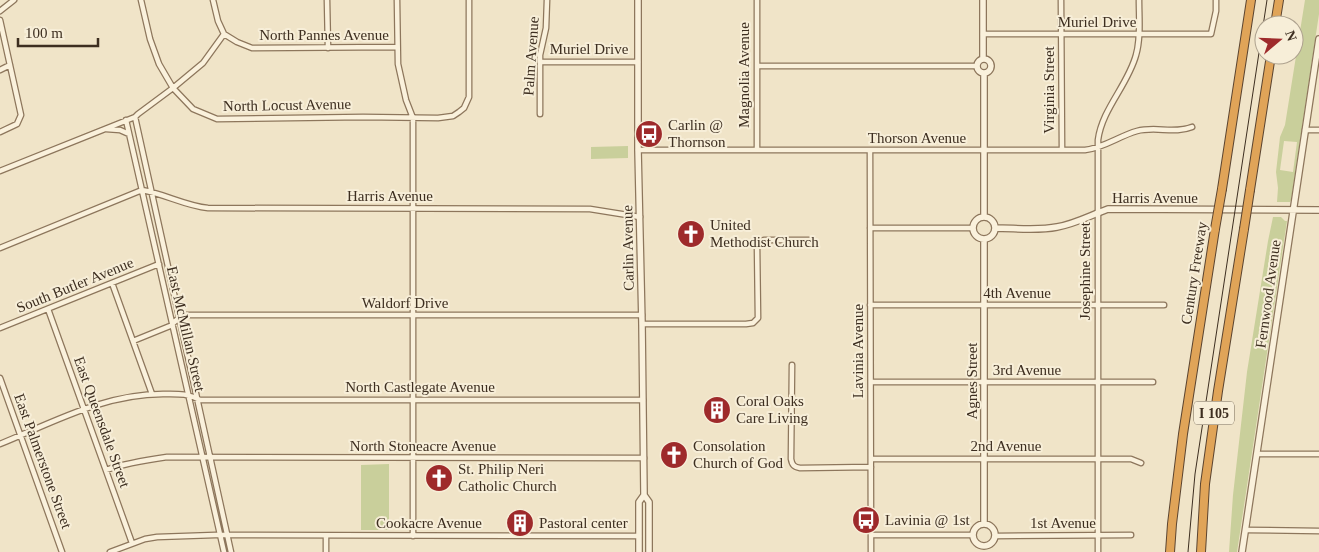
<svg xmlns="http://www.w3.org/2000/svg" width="1319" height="552" font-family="Georgia,serif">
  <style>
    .green { fill: #c9cf9b; fill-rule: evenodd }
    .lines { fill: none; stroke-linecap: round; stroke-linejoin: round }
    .minor-casing { stroke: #8d765c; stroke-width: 7 }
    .tertiary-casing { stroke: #8d765c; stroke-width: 8 }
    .motorway-casing { stroke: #5b4430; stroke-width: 10 }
    .minor { stroke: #faf1dc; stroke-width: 4.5 }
    .tertiary { stroke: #faf1dc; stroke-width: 5.5 }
    .motorway { stroke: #e0a458; stroke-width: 8 }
    .tram { stroke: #3d2e20; stroke-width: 1 }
    .motorway-bridge-casing { stroke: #5b4430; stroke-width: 10; stroke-linecap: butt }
    .motorway-bridge { stroke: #e0a458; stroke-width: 8 }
    .labels { text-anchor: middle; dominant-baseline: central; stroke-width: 4; stroke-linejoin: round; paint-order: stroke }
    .shield { fill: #f7eed8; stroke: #756857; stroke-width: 1 }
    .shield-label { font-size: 14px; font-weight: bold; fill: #3d2e20 }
    .street-label { font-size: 15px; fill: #3d2e20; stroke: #f7eed8 }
    .poi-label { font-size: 15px; fill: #3d2e20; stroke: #f7eed8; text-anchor: start }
  </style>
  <rect width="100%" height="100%" fill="#f0e4c8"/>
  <path class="green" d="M1305,0h14v14l-28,186 -1,2h-13l1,-14 -2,-16 4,-35 5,-12zM1284,141l13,1 -4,30 -13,-2z
    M628,146v12l-37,1v-12z
    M1273,217h8l4,4h2l-50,331h-8l4,-57 14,-123 21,-131z
    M389,464v66h-28v-65z"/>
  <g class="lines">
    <g class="minor-casing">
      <path id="minor" d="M213,0l5,21 6,13 -21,29 -30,25 20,21 24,10 146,-2 75,1 15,-2 6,-4 5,-4 5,-11v-97
        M327,0l1,48
        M397,0l1,64 8,36 7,18v418
        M757,0v150
        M1061,0l1,150
        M0,11l14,-11
        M0,20l21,95 -4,9 -17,8
        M224,34l13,8 15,6 145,-1
        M983,34h228l5,-23v-11
        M540,62h98
        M757,66h220
        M0,70l10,-5
        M540,114v-59l6,-27 1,-28
        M135,117l96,435
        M126,120l98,432
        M106,129l14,1 9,4
        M1305,130h14
        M638,150h447c19,-2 34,-14 52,-19 18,-5 38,3 55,-4
        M870,150l1,402
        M0,171l135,-54 3,-3 35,-26 -14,-24 -9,-25 -9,-39
        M870,228h103
        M0,248l142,-58c23,4 44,16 66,18l382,1 50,8
        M112,283l40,111
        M870,305h294
        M48,309l84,234
        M642,324h104l7,-1 5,-5 -1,-75 7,-3h45
        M0,328l159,-64
        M133,341l37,-15 12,-11h460
        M792,365l-1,94c1,6 3,8 9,9l71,-1
        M0,378l62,174
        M871,382h282
        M0,444c54,-22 104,-50 163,-50 15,0 24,-1 37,6h443
        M1257,454h62
        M871,459h260l10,4
        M106,470c20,-7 40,-10 61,-13l477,1
        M1246,530l73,1
        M871,535h102
        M995,536l136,-1
        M110,552l35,-13 12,-2 58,-2 424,1
        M326,552v-16
        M1098,552v-412c4,-31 30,-55 38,-85 5,-17 3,-37 3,-55"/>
    </g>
    <g class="tertiary-casing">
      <path id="tertiary" d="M638,0v150l4,174 2,171 -5,7v50
        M983,0v59
        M977 66a7 7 0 1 1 14 0a7 7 0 1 1-14 0Z
        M984,217v-144
        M973 228a11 11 0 1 1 22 0a11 11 0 1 1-22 0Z
        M995,228c20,0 42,3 62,-1 18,-3 34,-12 51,-18l211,1
        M984,239v285
        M644,495l5,7v50
        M973 535a11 11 0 1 1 22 0a11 11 0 1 1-22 0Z
        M1242,552l77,-513"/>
    </g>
    <g class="motorway-casing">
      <path id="motorway" d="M1275,25l4,-25
        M1222,189l29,-189
        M1250,190l21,-135
        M1170,552l2,-28 11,-90 32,-205
        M1201,552l4,-68 13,-93 26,-162"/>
    </g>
    <use href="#minor" class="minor"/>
    <use href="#tertiary" class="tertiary"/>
    <use href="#motorway" class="motorway"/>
    <path class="tram" d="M1188,552l7,-78 72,-474"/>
    <g class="motorway-bridge-casing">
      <path id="motorway-bridge" d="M1215,229l7,-40
        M1244,229l6,-39"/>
    </g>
    <use href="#motorway-bridge" class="motorway-bridge"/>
  </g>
  <defs>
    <g id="bus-disc" transform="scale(1.4375)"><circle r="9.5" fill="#9e2a2b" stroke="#f7eed8"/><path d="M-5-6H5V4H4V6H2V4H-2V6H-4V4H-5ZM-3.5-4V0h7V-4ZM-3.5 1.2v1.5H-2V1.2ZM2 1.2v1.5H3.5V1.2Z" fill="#fff"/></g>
    <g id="church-disc" transform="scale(1.4375)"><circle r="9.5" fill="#9e2a2b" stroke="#f7eed8"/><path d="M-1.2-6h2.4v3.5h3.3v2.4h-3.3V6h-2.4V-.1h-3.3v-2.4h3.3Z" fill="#fff"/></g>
    <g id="building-disc" transform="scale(1.4375)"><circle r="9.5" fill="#9e2a2b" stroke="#f7eed8"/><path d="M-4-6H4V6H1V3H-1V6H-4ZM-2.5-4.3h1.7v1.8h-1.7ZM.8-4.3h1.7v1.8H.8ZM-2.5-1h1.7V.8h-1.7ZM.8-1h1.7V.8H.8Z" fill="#fff"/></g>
  </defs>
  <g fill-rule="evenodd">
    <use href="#bus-disc" x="649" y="134"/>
    <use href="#church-disc" x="691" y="234"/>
    <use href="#building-disc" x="717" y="410"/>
    <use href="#church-disc" x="674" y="455"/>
    <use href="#church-disc" x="439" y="478"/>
    <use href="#bus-disc" x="866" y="520"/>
    <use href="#building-disc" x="520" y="523"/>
  </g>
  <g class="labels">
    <rect class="shield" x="1194" y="401.5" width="40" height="23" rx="4"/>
    <g class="shield-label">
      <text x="1214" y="413">I 105</text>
    </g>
    <g class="street-label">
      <text x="1097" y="22">Muriel Drive</text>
      <text x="324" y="35">North Pannes Avenue</text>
      <text x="589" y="49">Muriel Drive</text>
      <text transform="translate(531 56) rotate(-86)">Palm Avenue</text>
      <text transform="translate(744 75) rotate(-90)">Magnolia Avenue</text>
      <text transform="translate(1049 90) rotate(-90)">Virginia Street</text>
      <text transform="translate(287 105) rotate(-1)">North Locust Avenue</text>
      <text x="917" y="138">Thorson Avenue</text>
      <text x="390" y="196">Harris Avenue</text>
      <text x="1155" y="198">Harris Avenue</text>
      <text transform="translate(628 248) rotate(-91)">Carlin Avenue</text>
      <text transform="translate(1085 271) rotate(-90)">Josephine Street</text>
      <text transform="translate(1194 273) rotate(-81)">Century Freeway</text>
      <text transform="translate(75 285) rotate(-22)">South Butler Avenue</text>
      <text x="1017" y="293">4th Avenue</text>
      <text transform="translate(1268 294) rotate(-82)">Fernwood Avenue</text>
      <text x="405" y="303">Waldorf Drive</text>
      <text transform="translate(186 329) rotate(77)">East McMillan Street</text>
      <text transform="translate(858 351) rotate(-90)">Lavinia Avenue</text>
      <text x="1027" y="370">3rd Avenue</text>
      <text transform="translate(972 381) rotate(-90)">Agnes Street</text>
      <text x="420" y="387">North Castlegate Avenue</text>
      <text transform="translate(102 422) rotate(70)">East Queensdale Street</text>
      <text x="423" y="446">North Stoneacre Avenue</text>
      <text x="1006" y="446">2nd Avenue</text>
      <text transform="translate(43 461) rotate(70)">East Palmerstone Street</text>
      <text x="429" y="523">Cookacre Avenue</text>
      <text x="1063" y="523">1st Avenue</text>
    </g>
    <g class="poi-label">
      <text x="668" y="125">Carlin @<tspan x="668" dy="17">Thornson</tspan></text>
      <text x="710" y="225">United<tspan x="710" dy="17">Methodist Church</tspan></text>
      <text x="736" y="401">Coral Oaks<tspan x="736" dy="17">Care Living</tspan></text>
      <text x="693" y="446">Consolation<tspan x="693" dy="17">Church of God</tspan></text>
      <text x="458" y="469">St. Philip Neri<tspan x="458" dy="17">Catholic Church</tspan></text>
      <text x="885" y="520">Lavinia @ 1st</text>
      <text x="539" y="523">Pastoral center</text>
    </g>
  </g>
  <g transform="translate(1279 40) rotate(71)"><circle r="24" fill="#f7eed8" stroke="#ada18e"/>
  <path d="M0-4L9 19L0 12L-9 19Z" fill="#9e2a2b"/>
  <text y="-8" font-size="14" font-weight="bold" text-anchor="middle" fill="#3d2e20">N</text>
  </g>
  <path d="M18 38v8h80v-8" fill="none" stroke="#3d2e20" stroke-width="2.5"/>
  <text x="25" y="38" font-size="15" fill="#3d2e20" stroke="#f7eed8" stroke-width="4" paint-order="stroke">100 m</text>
</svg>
